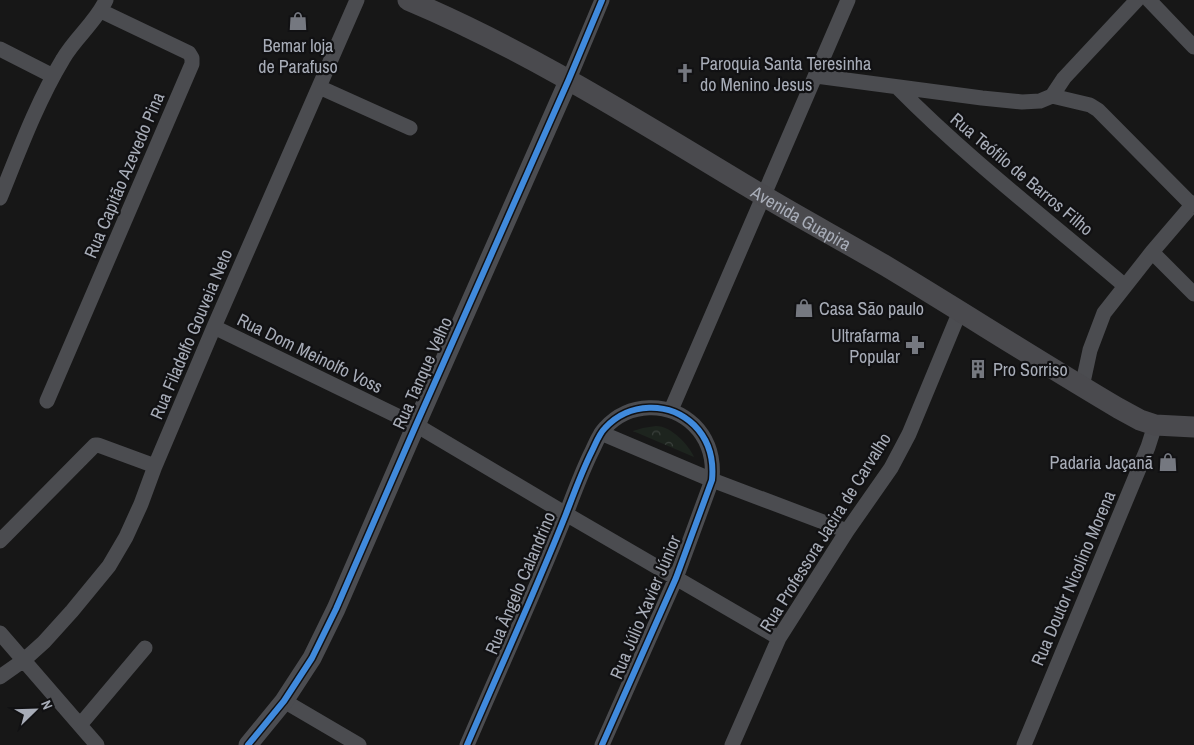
<svg xmlns="http://www.w3.org/2000/svg" width="1194" height="745" font-family="'Archivo Narrow',sans-serif">
  <style>
    .park { fill: url(#park-crowns) }
    .lines { fill: none; stroke-linecap: round; stroke-linejoin: round }
    .minor { stroke: #4b4c50; stroke-width: 15 }
    .tertiary { stroke: #4b4c50; stroke-width: 19 }
    .secondary { stroke: #4a4a4e; stroke-width: 21 }
    .cycleway-casing { stroke: #111113; stroke-width: 9 }
    .cycleway { stroke: #408adc; stroke-width: 6 }
    .labels { text-anchor: middle; dominant-baseline: central; stroke-width: 4.5; stroke-linejoin: round; paint-order: stroke }
    .poi-label { font-size: 18px; fill: #a8adb8; stroke: #111113; text-anchor: start }
    .street-label { font-size: 18px; fill: #a8adb8; stroke: #111113 }
  </style>
  <defs>
    <pattern id="park-crowns" width="20" height="18" patternUnits="userSpaceOnUse" patternTransform="scale(1.25)"><rect width="20" height="18" fill="#1d241e"/><path d="M2 6a3 3 0 1 1 6 0M12 15a3 3 0 1 1 6 0" fill="none" stroke="#3b413d"/></pattern>
  </defs>
  <rect width="100%" height="100%" fill="#171717"/>
  <path class="park" d="M656,426c15,0 32,18 38,31l-61,-26 10,-3z"/>
  <g class="lines">
    <path class="minor" d="M1149,0l45,47
      M0,49l53,27
      M816,76l166,22 40,4 18,-1 12,-5 12,-18 73,-78
      M569,79l33,-79
      M319,87l91,41
      M897,87c71,72 151,133 228,199
      M1052,96l38,9 8,5 94,95
      M0,198c19,-47 37,-96 63,-139 12,-21 33,-37 43,-59
      M1152,252l42,42
      M214,327l202,98 150,89 213,124
      M1082,387l8,-37 14,-37 48,-61 42,-49
      M47,401l145,-337v-6l-3,-5 -88,-42
      M671,410l177,-410
      M601,433l111,47 135,51
      M0,541l95,-96h3l57,21
      M0,633l97,112
      M0,677l24,-17 20,-18 28,-31 37,-45 17,-29 15,-33 14,-38 59,-139 143,-327
      M284,701l75,44
      M80,725l65,-77
      M467,745c33,-77 68,-153 99,-231 8,-21 16,-43 26,-63 4,-8 7,-17 13,-23 24,-26 64,-27 89,-3 15,15 20,34 18,55l-36,98 -74,167
      M732,745l47,-107 68,-107 44,-63 18,-34 51,-123
      M1024,745l124,-298 7,-22"/>
    <path class="tertiary" d="M248,745l36,-44 28,-43 24,-49 80,-184 153,-346"/>
    <path class="secondary" id="s1" d="M408,0c119,50 229,120 339,186 46,28 93,53 139,80 78,47 154,96 232,142l22,12 15,5 39,2"/>
    <g class="cycleway-casing">
      <path id="cycleway" d="M248,745l36,-44 28,-43 24,-49 80,-184 153,-346 33,-79
        M467,745c33,-77 68,-153 99,-231 8,-21 16,-43 26,-63 4,-8 7,-17 13,-23 24,-26 64,-27 89,-3 15,15 20,34 18,55l-36,98 -74,167"/>
    </g>
    <use href="#cycleway" class="cycleway"/>
  </g>
  <defs>
    <g id="shop-bare" transform="scale(1.5)"><path d="M-5-2.5h2.3a2.7 3.5 0 0 1 5.4 0H5L5.5 6h-11ZM-1.5-2.5h3a1.5 2.3 0 0 0-3 0Z" fill="#757880" stroke="#111113" stroke-width="2.5" paint-order="stroke"/></g>
    <g id="church-bare" transform="scale(1.5)"><path d="M-1.2-6h2.4v3.5h3.3v2.4h-3.3V6h-2.4V-.1h-3.3v-2.4h3.3Z" fill="#757880" stroke="#111113" stroke-width="2.5" paint-order="stroke"/></g>
    <g id="pharmacy-bare" transform="scale(1.5)"><path d="M-2-6h4v4h4v4h-4v4h-4v-4h-4v-4h4Z" fill="#757880" stroke="#111113" stroke-width="2.5" paint-order="stroke"/></g>
    <g id="building-bare" transform="scale(1.5)"><path d="M-4-6H4V6H1V3H-1V6H-4ZM-2.5-4.3h1.7v1.8h-1.7ZM.8-4.3h1.7v1.8H.8ZM-2.5-1h1.7V.8h-1.7ZM.8-1h1.7V.8H.8Z" fill="#757880" stroke="#111113" stroke-width="2.5" paint-order="stroke"/></g>
  </defs>
  <g fill-rule="evenodd">
    <use href="#shop-bare" x="298" y="21"/>
    <use href="#church-bare" x="685" y="73"/>
    <use href="#shop-bare" x="804" y="308"/>
    <use href="#pharmacy-bare" x="915" y="345"/>
    <use href="#building-bare" x="978" y="369"/>
    <use href="#shop-bare" x="1168" y="462"/>
  </g>
  <g class="labels">
    <g class="poi-label">
      <text x="298" y="45" text-anchor="middle">Bemar loja<tspan x="298" dy="21">de Parafuso</tspan></text>
      <text x="700" y="63">Paroquia Santa Teresinha<tspan x="700" dy="21">do Menino Jesus</tspan></text>
      <text x="819" y="308">Casa São paulo</text>
      <text x="900" y="335" text-anchor="end">Ultrafarma<tspan x="900" dy="21">Popular</tspan></text>
      <text x="993" y="369">Pro Sorriso</text>
      <text x="1153" y="462" text-anchor="end">Padaria Jaçanã</text>
    </g>
    <g class="street-label">
      <text transform="translate(1022 174) rotate(40)">Rua Teófilo de Barros Filho</text>
      <text transform="translate(124 175) rotate(-67)">Rua Capitão Azevedo Pina</text>
      <text stroke="none"><textPath href="#s1" startOffset="450">Avenida Guapira</textPath></text>
      <text transform="translate(191 334) rotate(-67)">Rua Filadelfo Gouveia Neto</text>
      <text transform="translate(310 353) rotate(26)">Rua Dom Meinolfo Voss</text>
      <text transform="translate(422 373) rotate(-66)">Rua Tanque Velho</text>
      <text transform="translate(825 532) rotate(-58)">Rua Professora Jacira de Carvalho</text>
      <text transform="translate(1073 578) rotate(-67)">Rua Doutor Nicolino Morena</text>
      <text transform="translate(520 583) rotate(-67)">Rua Ângelo Calandrino</text>
      <text transform="translate(645 607) rotate(-67)">Rua Júlio Xavier Júnior</text>
    </g>
  </g>
  <g transform="translate(35 710) rotate(67)" stroke="#111113" stroke-width="4" paint-order="stroke">
  <path d="M0-4L9 19L0 12L-9 19Z" fill="#a8adb8"/>
  <text y="-8" font-size="14" font-weight="bold" text-anchor="middle" fill="#a8adb8">N</text>
  </g>
</svg>
